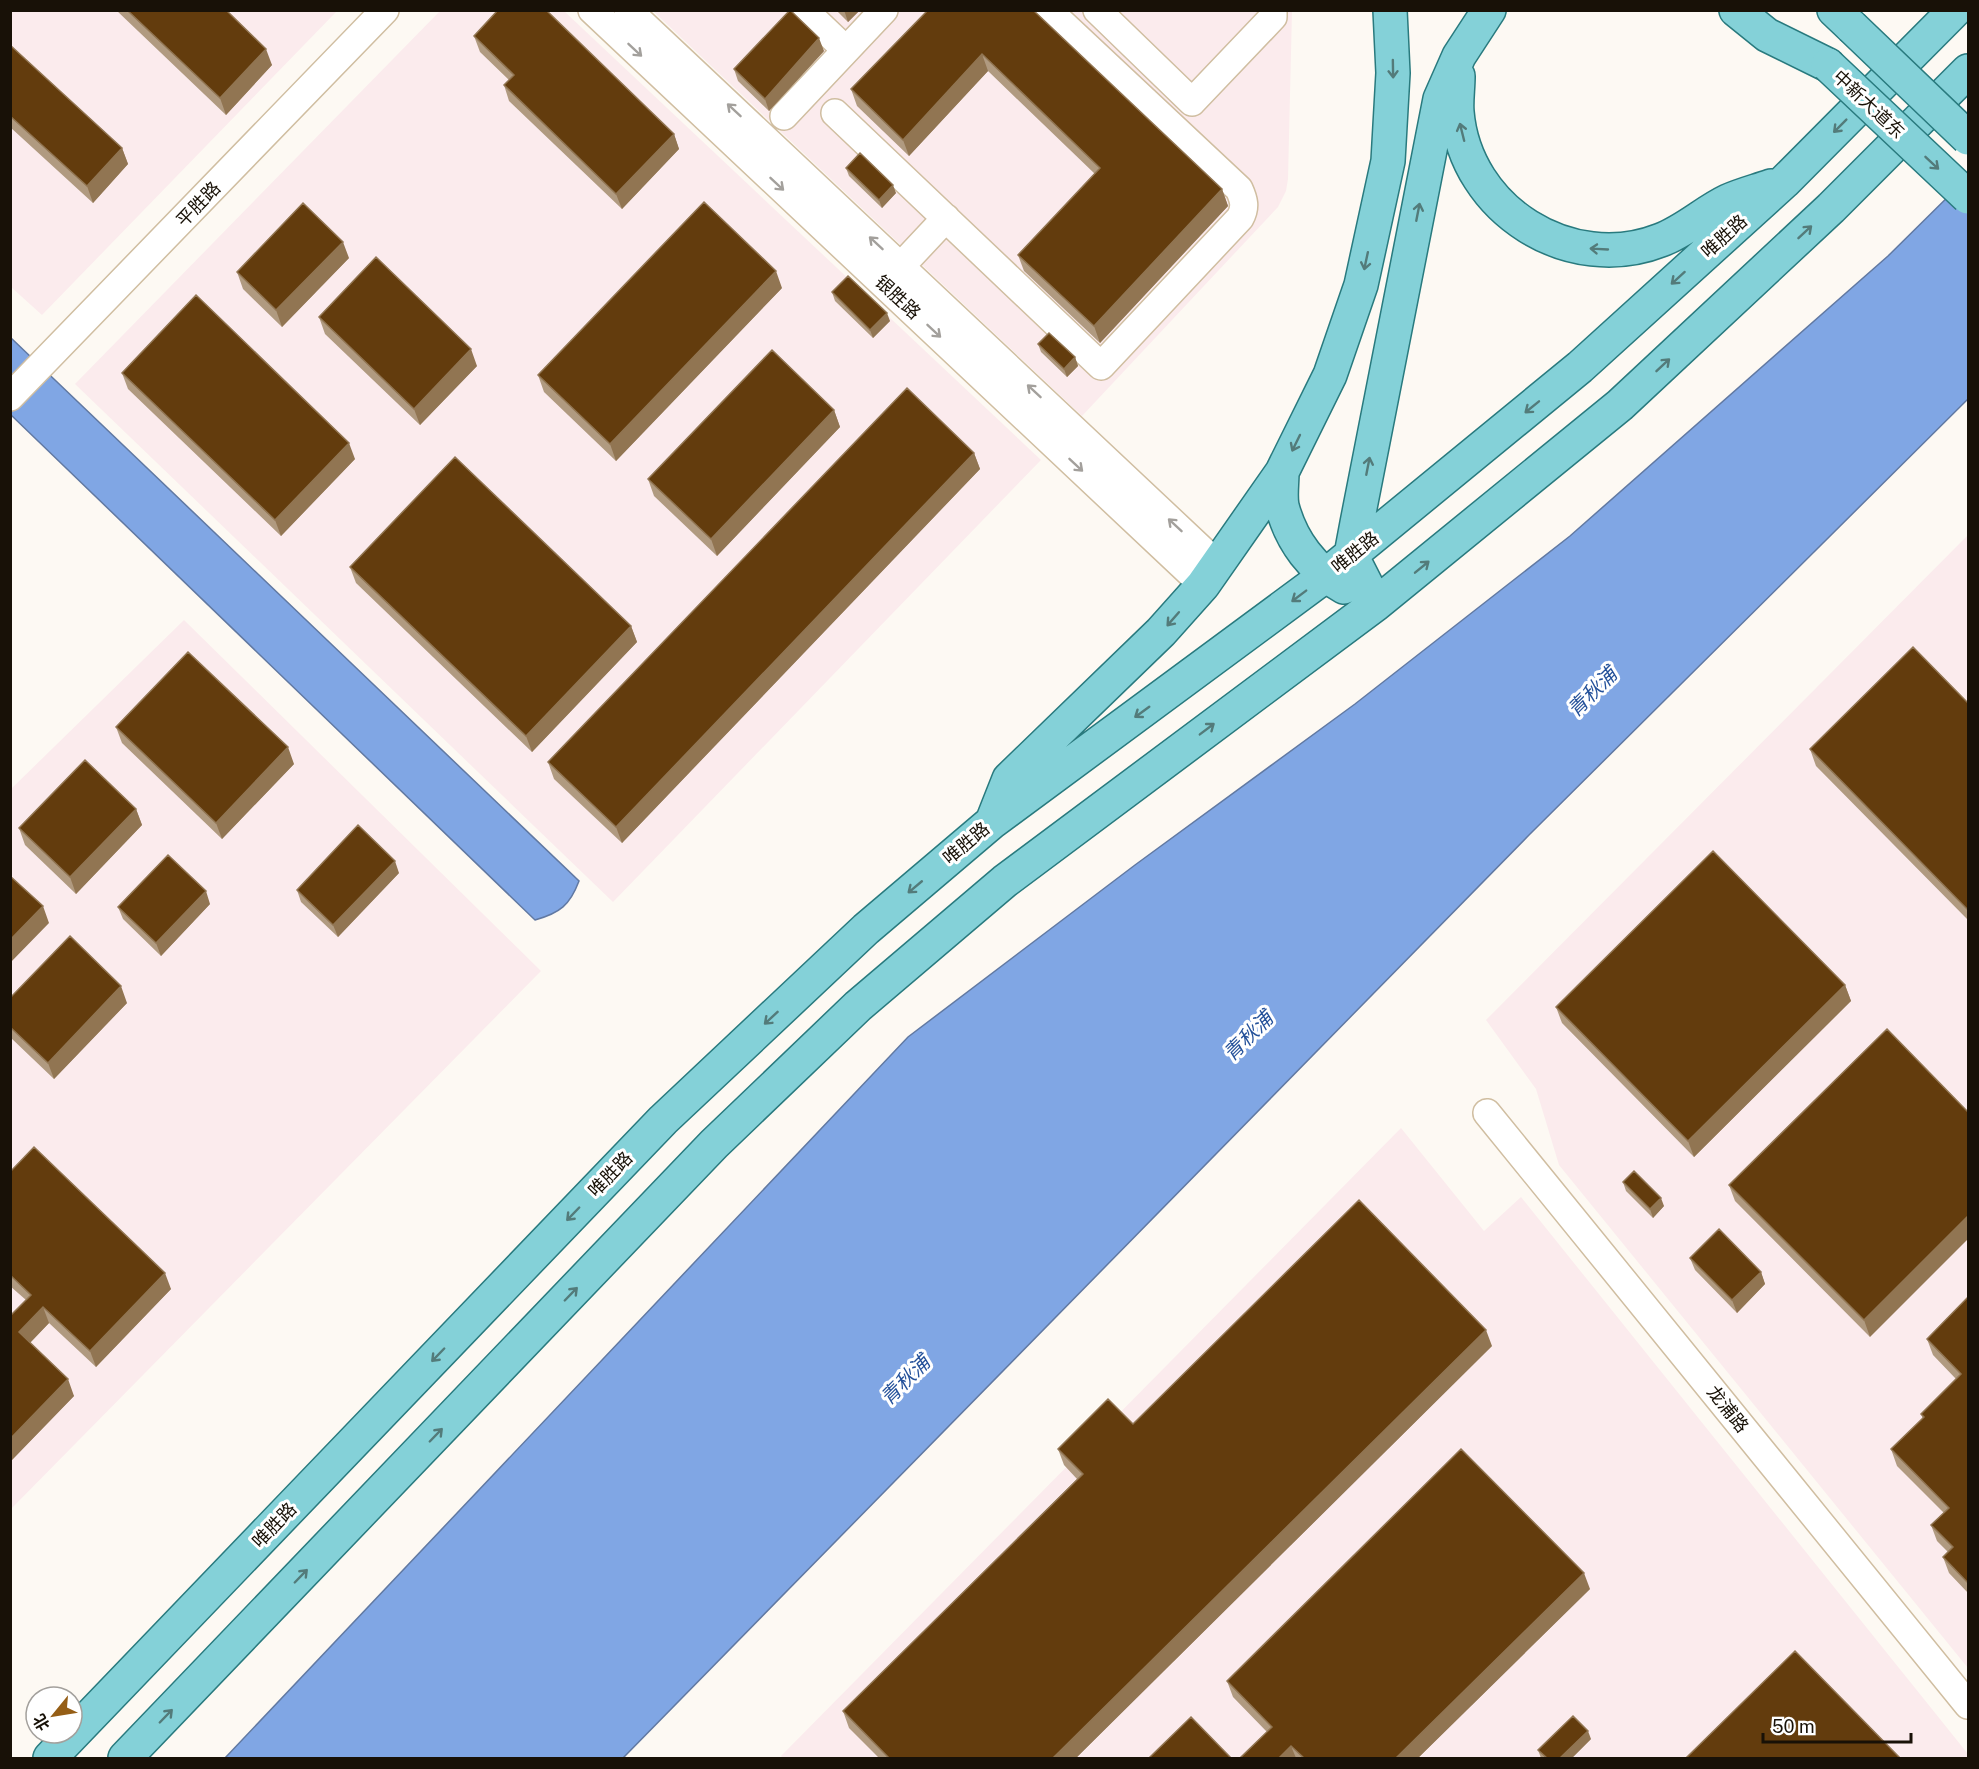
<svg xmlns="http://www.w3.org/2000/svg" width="1979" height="1769" font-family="'Public Sans','Noto Sans SC',sans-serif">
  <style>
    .industrial { fill: #fbebed }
    .water { fill: #80a6e4; stroke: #6179a2; stroke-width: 1.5 }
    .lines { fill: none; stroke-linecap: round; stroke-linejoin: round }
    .minor-casing { stroke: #d0bea1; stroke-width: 30 }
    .major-casing { stroke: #297a7e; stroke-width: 36 }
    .minor { stroke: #fff; stroke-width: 27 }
    .major { stroke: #84d1d8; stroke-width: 33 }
    .major-bridge-casing { stroke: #297a7e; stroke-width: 36; stroke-linecap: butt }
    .major-bridge { stroke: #84d1d8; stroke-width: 33 }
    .wall { fill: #b09a80 }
    .shaded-wall { fill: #917552 }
    .building { fill: #633c0d; stroke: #917552; stroke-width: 1.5 }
    .oneway { stroke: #a3a09c }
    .oneway2 { stroke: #537b7a }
    .labels { text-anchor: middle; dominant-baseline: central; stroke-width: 6; stroke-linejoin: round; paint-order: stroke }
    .street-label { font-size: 18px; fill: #181107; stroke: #fff }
    .water-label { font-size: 20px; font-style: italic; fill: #24519a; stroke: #fff }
  </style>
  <rect width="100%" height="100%" fill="#fdf9f3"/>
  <path class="industrial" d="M11,11h326l-295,304 -31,-28z
    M440,11h124l477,449 -428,442 -538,-518z
    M653,11h639l-4,168 -2,12 -8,16 -196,209z
    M1968,535v1133l-409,-503 -23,-76 -50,-69z
    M184,620l357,351 -530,538v-720z
    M1401,1128l83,103 37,-34 447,557v4h-1185l-2,-2z"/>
  <path class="water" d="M1968,177v222l-439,436 -906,923h-398l683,-721 227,-172 220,-161 215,-168 318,-280z
    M10,337l569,544c-9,24 -19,32 -44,39l-524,-505z"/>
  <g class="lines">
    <g class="minor-casing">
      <path id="minor" d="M592,10l611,575
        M628,10l590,555
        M804,10l42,40
        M1097,10l95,92 81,-85v-7
        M835,113l266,253 139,-148c6,-11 4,-18 -1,-29l-191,-179
        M784,116l100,-106
        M901,266l45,-48
        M10,397l375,-387
        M1487,1113l481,592"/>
    </g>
    <g class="major-casing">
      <path id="major" d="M1736,10l31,25 61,30
        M1834,10l18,17
        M1458,76c0,12 -2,25 -1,36 8,98 113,164 204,128 24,-9 44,-28 67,-39 13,-6 29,-10 43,-15
        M1282,472c0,11 -2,24 0,34 9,35 31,64 62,81
        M1376,604l-25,-49 6,-32 83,-424 19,-43 30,-46
        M992,822l17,-43 152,-147 42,-47 79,-113 48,-97 31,-90 27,-124 5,-88 -3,-63
        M50,1758l613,-638 203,-191 126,-107 333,-246 255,-209 204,-185 171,-172
        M125,1758l589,-614 144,-138 147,-125 371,-277 244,-199 211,-197 137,-137"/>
    </g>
    <use href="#minor" class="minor"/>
    <use href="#major" class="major"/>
    <g class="major-bridge-casing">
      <path id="major-bridge" d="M1852,27l116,111
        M1828,65l140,132"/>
    </g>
    <use href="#major-bridge" class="major-bridge"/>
  </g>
  <path class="wall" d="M116,10h110l46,55 -46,50z
    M836,10h24l-12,12z
    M928,10l294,179 6,17 -128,137 -76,-72 -6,-16 77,-81 -107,-103 -79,85 -52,-50 -6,-17z
    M474,36l200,98 5,15 -57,60 -113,-108 -5,-16 5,-5 -29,-28z
    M10,45l112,103 6,16 -35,39 -83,-76z
    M824,51l-55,60 -31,-30 -4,-12z
    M846,168l50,25 -14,15 -33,-32z
    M349,258l-67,69 -39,-38 -6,-17z
    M782,288l-166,173 -72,-69 -6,-17z
    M832,292l58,29 -17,17 -38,-37z
    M319,317l158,49 -57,59 -95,-91z
    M1038,344l37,13 3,9 -11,11 -26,-25z
    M122,373l233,86 -74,77 -153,-147z
    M834,410l6,17 -123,129 -63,-60 -6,-17z
    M974,453l6,16 -358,374 -68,-64 -6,-17z
    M350,567l281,59 6,16 -105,110 -176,-169z
    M1968,703v217l-152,-154 -6,-17z
    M116,727l178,37 -72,75 -100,-96z
    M136,809l6,16 -66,69 -51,-49 -6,-17z
    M399,873l-61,64 -37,-35 -4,-12z
    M210,904l-49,52 -38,-37 -5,-12z
    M1845,985l6,16 -157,156 -132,-134 -6,-16z
    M10,998l117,5 -73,76 -44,-42z
    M1887,1029l-17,308 -135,-136 -6,-16z
    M10,1172l161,117 -75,78 -47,-44 -19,20 44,53 -64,66 16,-162 -16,-14z
    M1623,1182l41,24 -11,12 -27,-27z
    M1690,1258l71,14 4,12 -28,29 -42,-43z
    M1968,1297v296l-19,-20 -6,-16 5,-5 -11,-11 -6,-16 13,-12 -47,-47 -6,-17 32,-30 -2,-5 35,-35 -23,-24 -6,-16z
    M1492,1346l-416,412h-197l-30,-30 -6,-17 234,-232 -13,-14 -6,-16 75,-25z
    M1590,1589l-172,169h-178l27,-26 -34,-35 -6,-16z
    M1591,1739l-19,19h-31l-3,-8z"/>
  <path class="shaded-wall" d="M844,10h16l-12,12z
    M819,38l5,13 -55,60 -4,-12z
    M266,49l6,16 -46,50 -6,-17z
    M982,54l6,17 -79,85 -6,-16z
    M674,134l5,15 -57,60 -6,-15z
    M122,148l6,16 -35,39 -6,-17z
    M893,185l3,8 -14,15 -3,-8z
    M1222,189l6,17 -128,137 -6,-17z
    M343,242l6,16 -67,69 -6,-17z
    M776,271l6,17 -166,173 -6,-17z
    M887,313l3,8 -17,17 -3,-8z
    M471,349l6,17 -57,59 -6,-16z
    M1075,357l3,9 -11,11 -3,-8z
    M834,410l6,17 -123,129 -6,-17z
    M349,443l6,16 -74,77 -6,-16z
    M974,453l6,16 -358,374 -6,-16z
    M631,626l6,16 -105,110 -6,-16z
    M288,747l6,17 -72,75 -6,-16z
    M136,809l6,16 -66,69 -6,-17z
    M395,861l4,12 -61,64 -5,-12z
    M206,891l4,13 -49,52 -5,-13z
    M43,906l6,17 -39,40v-23z
    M1845,985l6,16 -157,156 -6,-16z
    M121,986l6,17 -73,76 -6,-16z
    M1661,1198l3,8 -11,12 -3,-9z
    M1968,1216v23l-98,98 -6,-17z
    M1761,1272l4,12 -28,29 -5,-13z
    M165,1273l6,16 -75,78 -6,-16z
    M43,1307l6,16 -24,25 -6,-16z
    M1486,1330l6,16 -416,412h-23z
    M68,1379l6,17 -64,66v-23z
    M1584,1573l6,16 -172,169h-22z
    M1588,1731l3,8 -19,19h-12z
    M1291,1746l5,12h-17z"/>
  <path class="building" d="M127,10h99l40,39 -46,49z
    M498,10h48l128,124 -58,60 -112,-109 10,-10 -40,-39z
    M790,10l29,28 -54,61 -31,-30z
    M928,10h105l189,179 -128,137 -76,-71 82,-87 -118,-114 -79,86 -52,-51z
    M10,45l112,103 -35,38 -77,-70z
    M860,153l33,32 -14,15 -33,-32z
    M704,202l72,69 -166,173 -72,-69z
    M303,203l40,39 -67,68 -39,-38z
    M376,257l95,92 -57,60 -95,-92z
    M848,276l39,37 -17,17 -38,-38z
    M196,295l153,148 -74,77 -153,-147z
    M1049,333l26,24 -11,12 -26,-25z
    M772,350l62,60 -123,129 -63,-60z
    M907,388l67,65 -358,374 -68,-65z
    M455,457l176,169 -105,110 -176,-169z
    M1913,647l55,56v207l-158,-161z
    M188,652l100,95 -72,76 -100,-96z
    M85,760l51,49 -66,68 -51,-49z
    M358,825l37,36 -62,64 -36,-35z
    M1713,851l132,134 -157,156 -132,-134z
    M168,855l38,36 -50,52 -38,-36z
    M10,876l33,30 -33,34z
    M70,936l51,50 -73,77 -38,-36v-29z
    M1887,1029l81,83v104l-104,104 -135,-135z
    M34,1147l131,126 -75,78 -47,-44 -24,25 49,47 -58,60v-123l21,-21 -21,-20v-103z
    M1634,1171l27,27 -11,11 -27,-27z
    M1359,1200l127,130 -433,428h-164l-46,-47 240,-237 -25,-25 50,-50 25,25z
    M1719,1229l42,43 -29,28 -42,-42z
    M1968,1297v286l-25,-26 10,-10 -22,-22 18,-17 -58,-59 33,-32 -3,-3 40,-40 -34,-35z
    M1461,1449l123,124 -188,185h-92l-13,-12 -12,12h-39l32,-31 -45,-46z
    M1795,1651l105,107h-214z
    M1573,1716l15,15 -28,27h-13l-9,-8z
    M1191,1717l40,41h-82z"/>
  <defs><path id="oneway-shaft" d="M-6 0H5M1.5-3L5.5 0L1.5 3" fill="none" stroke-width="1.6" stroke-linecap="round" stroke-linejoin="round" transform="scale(1.5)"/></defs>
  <g class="oneway">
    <use href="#oneway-shaft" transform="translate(635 50) rotate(43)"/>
    <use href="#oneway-shaft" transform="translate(734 110) rotate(-137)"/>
    <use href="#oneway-shaft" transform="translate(777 184) rotate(43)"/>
    <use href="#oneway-shaft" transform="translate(876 243) rotate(-137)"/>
    <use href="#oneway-shaft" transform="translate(934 331) rotate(43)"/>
    <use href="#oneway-shaft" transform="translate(1034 391) rotate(-137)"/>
    <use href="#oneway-shaft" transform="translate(1076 465) rotate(43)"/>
    <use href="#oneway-shaft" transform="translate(1175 525) rotate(-137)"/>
  </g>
  <g class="oneway2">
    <use href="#oneway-shaft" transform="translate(1393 69) rotate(89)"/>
    <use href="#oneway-shaft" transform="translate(1840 126) rotate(135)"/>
    <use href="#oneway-shaft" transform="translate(1462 132) rotate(-104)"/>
    <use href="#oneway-shaft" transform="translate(1932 163) rotate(43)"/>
    <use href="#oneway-shaft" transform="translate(1418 212) rotate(-79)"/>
    <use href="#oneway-shaft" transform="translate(1805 232) rotate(-43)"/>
    <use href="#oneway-shaft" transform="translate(1599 249) rotate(-177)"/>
    <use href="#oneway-shaft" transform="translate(1366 261) rotate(102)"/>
    <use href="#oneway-shaft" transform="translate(1678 278) rotate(138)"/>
    <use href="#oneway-shaft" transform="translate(1663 365) rotate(-43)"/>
    <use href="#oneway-shaft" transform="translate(1532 407) rotate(141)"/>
    <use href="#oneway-shaft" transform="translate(1296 443) rotate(116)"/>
    <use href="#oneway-shaft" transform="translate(1368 466) rotate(-79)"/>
    <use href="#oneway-shaft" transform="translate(1422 567) rotate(-39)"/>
    <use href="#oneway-shaft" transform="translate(1299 596) rotate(143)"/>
    <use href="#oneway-shaft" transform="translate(1173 619) rotate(131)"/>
    <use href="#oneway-shaft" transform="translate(1142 712) rotate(144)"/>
    <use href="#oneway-shaft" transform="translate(1207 729) rotate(-37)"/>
    <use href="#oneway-shaft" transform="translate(915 887) rotate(140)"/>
    <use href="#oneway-shaft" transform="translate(771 1018) rotate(137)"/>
    <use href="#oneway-shaft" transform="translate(573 1214) rotate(134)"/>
    <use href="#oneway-shaft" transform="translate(571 1294) rotate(-46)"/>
    <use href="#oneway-shaft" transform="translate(438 1355) rotate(134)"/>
    <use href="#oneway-shaft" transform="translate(436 1435) rotate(-46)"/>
    <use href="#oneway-shaft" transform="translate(301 1576) rotate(-46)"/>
    <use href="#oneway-shaft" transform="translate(166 1716) rotate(-46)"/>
  </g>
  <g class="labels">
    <g class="street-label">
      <text transform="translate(1869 104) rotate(43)">中新大道东</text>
      <text transform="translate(198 204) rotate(-46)">平胜路</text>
      <text transform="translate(1724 236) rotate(-42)">唯胜路</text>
      <text transform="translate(898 297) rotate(43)">银胜路</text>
      <text transform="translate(1355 552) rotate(-39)">唯胜路</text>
      <text transform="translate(966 843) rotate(-40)">唯胜路</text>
      <text transform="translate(610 1174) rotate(-46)">唯胜路</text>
      <text transform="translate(1728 1409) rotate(51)">龙浦路</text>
      <text transform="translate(274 1525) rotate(-46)">唯胜路</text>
    </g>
    <g class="water-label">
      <text transform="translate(1592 692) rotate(-45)">青秋浦</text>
      <text transform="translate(1248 1036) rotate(-45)">青秋浦</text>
      <text transform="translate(905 1380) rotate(-45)">青秋浦</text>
    </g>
  </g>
  <rect width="1979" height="1769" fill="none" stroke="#181107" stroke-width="24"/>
  <g transform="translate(54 1715) rotate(240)"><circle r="28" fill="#ffffff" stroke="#a3a09c" stroke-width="1.5"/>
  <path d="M0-4.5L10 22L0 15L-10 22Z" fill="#955e16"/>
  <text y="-9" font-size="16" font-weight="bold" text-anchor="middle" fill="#181107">北</text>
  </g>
  <path d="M1763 1733v9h148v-9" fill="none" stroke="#181107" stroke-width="3"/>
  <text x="1772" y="1733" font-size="18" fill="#181107" stroke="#ffffff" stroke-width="4.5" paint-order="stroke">50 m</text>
</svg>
